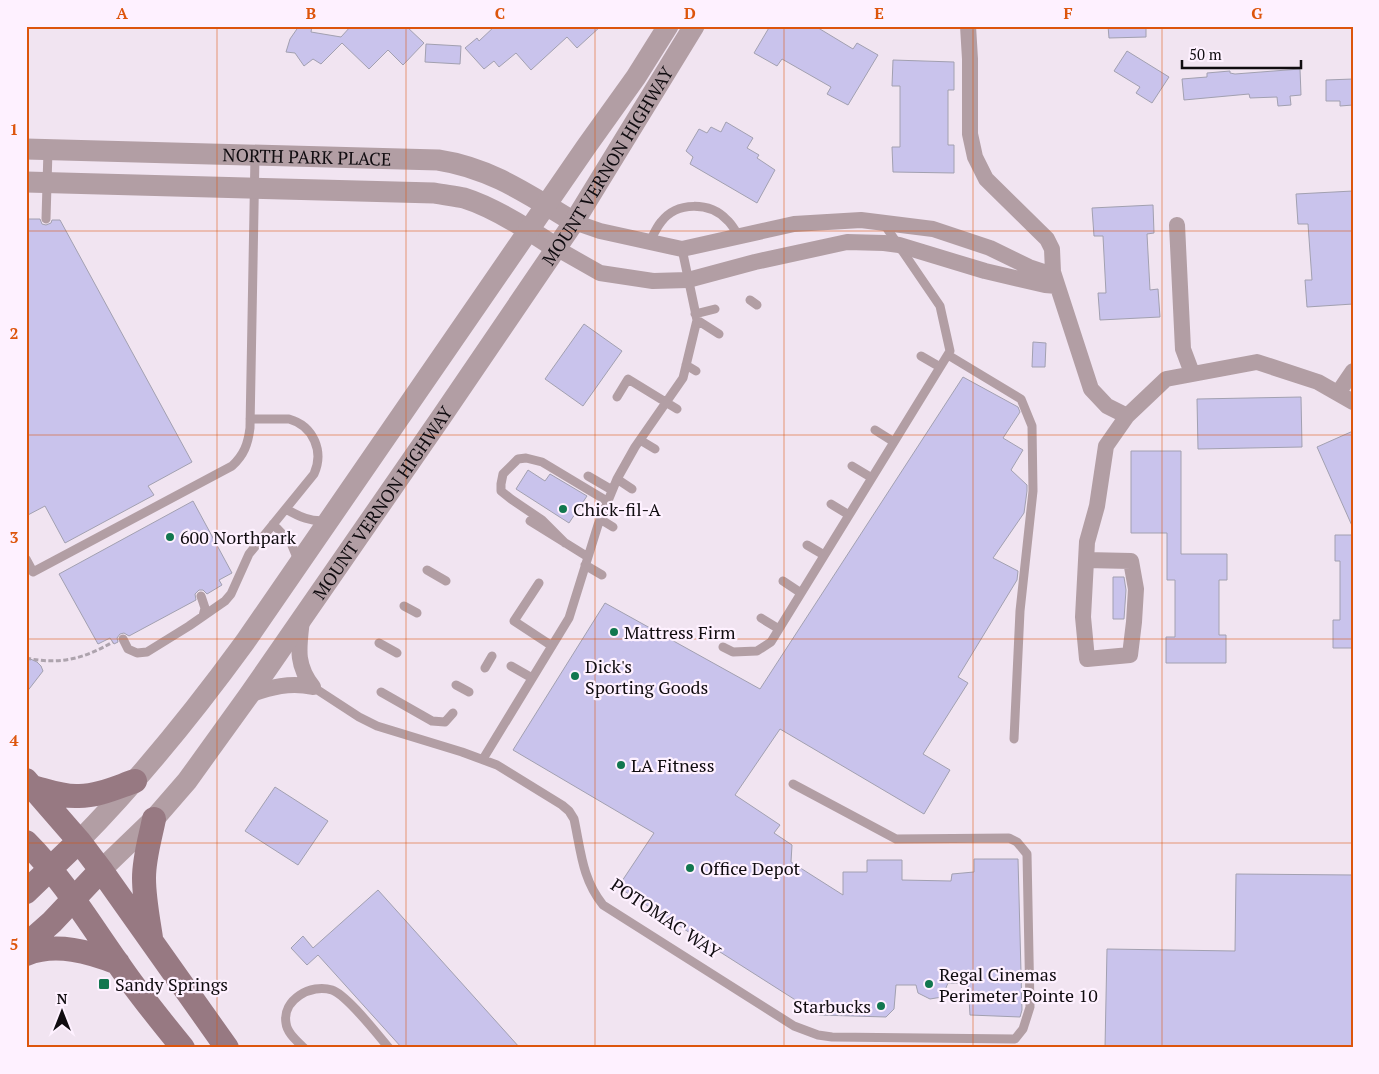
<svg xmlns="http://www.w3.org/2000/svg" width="1379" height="1074" font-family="'PT Serif',serif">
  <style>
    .building { fill: #c9c3ec; stroke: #a2a0b0 }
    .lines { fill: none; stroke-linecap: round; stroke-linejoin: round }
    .path { stroke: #ada3ad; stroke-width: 3; stroke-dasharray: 5 2.5; stroke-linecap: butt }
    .service { stroke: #b29ea4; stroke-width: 9 }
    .minor { stroke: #b29ea4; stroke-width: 16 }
    .tertiary { stroke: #b29ea4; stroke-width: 21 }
    .secondary { stroke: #977982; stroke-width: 24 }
    .grid { fill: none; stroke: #dd550c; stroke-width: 1; stroke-opacity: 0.55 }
    .poi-dot { fill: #12774f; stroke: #fef1ff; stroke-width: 2 }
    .labels { text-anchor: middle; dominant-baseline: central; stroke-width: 4.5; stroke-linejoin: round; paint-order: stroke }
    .street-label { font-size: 18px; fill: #100c10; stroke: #fef1ff }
    .poi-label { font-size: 18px; fill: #100c10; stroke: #fef1ff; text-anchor: start }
    .neatline { fill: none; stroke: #dd550c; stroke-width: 2 }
    .grid-label { font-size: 16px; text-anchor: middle; font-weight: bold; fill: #dd550c }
  </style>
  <rect width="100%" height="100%" fill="#f1e4f1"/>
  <path class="building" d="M299,26h13l-1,6 30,5 10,-11h55l18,17 -21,22 -15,-15 -19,19 -27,-26 -21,21 -8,-5 -9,7 -9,-13 -9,-1 4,-13z
    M495,26h106l-24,22 -10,-11 -36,33 -15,-17 -17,14 -5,-6 -10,8 -19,-21 12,-10 2,3z
    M770,26h45l38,23 4,-6 21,12 -30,50 -21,-11 4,-7 -49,-28 -5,7 -23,-13z
    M1108,26h38v11l-37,1z
    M426,44l35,2 -1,18 -35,-2z
    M1127,51l42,26 -17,26 -16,-10 4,-6 -26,-16z
    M893,60l61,2v28h-6v55h6v28l-61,-1 -1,-25h8v-61h-8z
    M1300,69l1,26 -11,1 1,9 -13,1 -1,-9 -27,1 -1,-4 -65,6 -2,-21 25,-2v-4l23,-2v2l5,1z
    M1353,79v26l-13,1v-5h-14v-21z
    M726,122l27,16 -6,10 12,7 -2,3 18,12 -18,33 -67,-39 3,-7 -7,-6 13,-22 8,4 4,-6 10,5z
    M1353,191v113l-46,3 -2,-27h7l-4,-56h-10l-2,-30z
    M1153,205l1,28 -7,1 3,56 8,-1 2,28 -60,3 -2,-27h8l-3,-57h-9l-2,-28z
    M26,219h14l2,5 4,1 5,-2 1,-3h8l132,242 -44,24 6,9 -89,48 -20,-37 -19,10z
    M584,324l38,27 -39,55 -38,-27z
    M1033,342l13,1 -1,24h-13z
    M963,377l55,30 2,5 -17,26 20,12 -12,20 16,15v6l-3,22 -31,45 25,13 -1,9 -59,97 10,6 -45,71 27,16 -26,44 -144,-85 -45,66 45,30 -6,8 18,12 -1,17 52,33v-23h24v-12h35v20l49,1 1,-7 22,-2v-13h44l4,151 -2,7 -50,-2 -2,-32h-20l-6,14 -12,2 -12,-6 -2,-8h-20l-2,24 -8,8 -67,-2 -201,-128 36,-54 -141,-83 92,-147 155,86z
    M1301,397l1,50 -104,2 -1,-50z
    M1353,431v97l-36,-81z
    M1131,451h50v103h46v26h-8v55h7v28h-60v-26h9v-57h-8v-47h-36z
    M528,470l17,11 5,-7 37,22 -18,27 -53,-34z
    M193,501l39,72 -13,7 3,5 -15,9 -4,-4h-4l-4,4 1,6 -67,36 -5,-3 -4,1 -3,4 1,4 -4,2 -4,-6 -12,6 -39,-70z
    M1335,535h18v113h-20v-28h7v-59h-5z
    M1113,577h11l2,13 -2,29h-11z
    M26,657l11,5 4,4 2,5 -17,22z
    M275,787l53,34 -30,44 -53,-34z
    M1236,874l117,1v173h-248l2,-99 128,2z
    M378,890l142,158h-118l-84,-93 -11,10 -16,-17 12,-12 10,12z"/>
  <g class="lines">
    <path class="path" d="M26,658c34,7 57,1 87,-16"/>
    <path class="service" d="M46,219l2,-69
      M649,243c4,-7 7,-15 12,-21 16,-21 49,-20 66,-2 5,4 8,11 12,16
      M750,300l7,5
      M695,314l20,-5
      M697,320l22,14
      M948,355l73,44 11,27 1,65 -13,120 -6,128
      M921,356l19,11
      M686,365l10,6
      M617,397l11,-18 49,30
      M875,430l19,12
      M640,440l15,9
      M852,466l20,12
      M588,476l24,14
      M617,479l15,10
      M831,504l18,11
      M286,509c12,7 26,14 42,11
      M600,519l13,8
      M530,521l58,36
      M273,524l18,19 7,17
      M565,543l-23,-23 -31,-21 -10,-8v-7l2,-10 15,-15 8,-1 16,4 65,39
      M807,545l17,10
      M26,559l7,13 199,-106c12,-11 16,-22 18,-38l5,-273
      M585,565l17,10
      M427,570l19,11
      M783,581l18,12
      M539,583l-25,38 38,25
      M201,596l4,12 -2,8
      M404,606l13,7
      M761,618l18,11
      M123,639l5,10 9,4 10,-1 42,-26 36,-25 6,-7 18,-40 65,-80c10,-22 0,-48 -25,-55h-39
      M379,643l18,10
      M723,647l10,5 24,-1 14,-9 179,-291 -10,-45 -56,-82
      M511,666l21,12
      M485,668l7,-12
      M456,685l13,7
      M313,687l46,30 18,9 85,26 35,13 65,40 7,6 5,8c7,32 8,60 29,86l191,121 24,9 14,2 183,2 8,-10 7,-22 -3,-153 -10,-12 -8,-4 -113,1 -103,-55
      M381,692l51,29 13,1 8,-9
      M483,759l86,-141 29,-93 19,-46 18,-32 48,-69 14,-58 -15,-71
      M304,1048c-7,-7 -17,-15 -18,-25 -4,-23 25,-40 46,-33 15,5 45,44 57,58"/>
    <path class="minor" d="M968,26l2,33v75l5,23 11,22 61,60 5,10 1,23 38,117 16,17 20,10 39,-37 91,-17 61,20 35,20
      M574,222l26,9 82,18 112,-25 67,-4 72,9 57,19 39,19 15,5h9
      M1177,225l6,124 9,24
      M556,248l44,25 53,8 35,-1 67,-18 92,-20 37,1 15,2 86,26 60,14 12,1
      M1338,393l15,-22
      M1086,560l45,1 5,28 -2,33 -4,33 -43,4 -4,-42 4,-75 10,-36 9,-60 21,-30
      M302,620c-3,27 -7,44 11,67
      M249,695c22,-8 41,-13 64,-8"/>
    <g class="tertiary">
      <path id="s1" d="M26,149l412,11c53,8 91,35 136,62"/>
      <path d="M26,182l408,11c10,2 21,3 30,5 29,9 67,33 92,50"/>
      <path d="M79,841c61,-62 115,-129 166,-199l341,-495 50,-70 32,-51"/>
      <path id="s2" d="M101,870l53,-51 33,-38 62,-86 193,-279 132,-194 120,-196"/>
    </g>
    <path class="secondary" d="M26,780l53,61 22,29 126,178
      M33,787c15,4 30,10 46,9 19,0 38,-9 56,-15
      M26,842c36,36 62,79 91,120 20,30 43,58 66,86
      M26,892l53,-51
      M151,938c-3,-20 -7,-40 -7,-60 0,-20 6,-39 10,-59
      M26,945l26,-23 49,-52
      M26,954c30,-12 64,-2 92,9"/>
  </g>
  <path class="grid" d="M217,26v1022M406,26v1022M595,26v1022M784,26v1022M973,26v1022M1162,26v1022M26,231h1327M26,435h1327M26,639h1327M26,843h1327"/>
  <g class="poi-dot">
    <circle cx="563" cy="509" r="5"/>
    <circle cx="170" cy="537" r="5"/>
    <circle cx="614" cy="632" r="5"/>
    <circle cx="575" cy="676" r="5"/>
    <circle cx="621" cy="765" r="5"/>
    <circle cx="690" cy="868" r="5"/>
    <rect x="98" y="978" width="12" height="12" rx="2.5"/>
    <circle cx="929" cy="984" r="5"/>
    <circle cx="881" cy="1006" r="5"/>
  </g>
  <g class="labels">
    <g class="street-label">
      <text stroke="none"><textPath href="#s1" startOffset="281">NORTH PARK PLACE</textPath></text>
      <text stroke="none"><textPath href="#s2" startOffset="869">MOUNT VERNON HIGHWAY</textPath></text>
      <text stroke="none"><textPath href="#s2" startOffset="464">MOUNT VERNON HIGHWAY</textPath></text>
      <text transform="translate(666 918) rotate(34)">POTOMAC WAY</text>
    </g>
    <g class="poi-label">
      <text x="573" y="509">Chick-fil-A</text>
      <text x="180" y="537">600 Northpark</text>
      <text x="624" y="632">Mattress Firm</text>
      <text x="585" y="666">Dick's<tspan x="585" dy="21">Sporting Goods</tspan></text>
      <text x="631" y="765">LA Fitness</text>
      <text x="700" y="868">Office Depot</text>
      <text x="939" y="974">Regal Cinemas<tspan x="939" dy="21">Perimeter Pointe 10</tspan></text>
      <text x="115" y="984">Sandy Springs</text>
      <text x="871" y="1006" text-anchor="end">Starbucks</text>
    </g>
  </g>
  <rect width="1379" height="1074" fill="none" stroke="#fef1ff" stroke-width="55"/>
  <g transform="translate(62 1012)" stroke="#fef1ff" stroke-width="4" paint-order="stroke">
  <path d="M0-4L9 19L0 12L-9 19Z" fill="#100c10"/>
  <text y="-8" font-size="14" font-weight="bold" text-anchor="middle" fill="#100c10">N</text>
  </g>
  <path d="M1182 60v8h119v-8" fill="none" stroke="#100c10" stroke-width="2.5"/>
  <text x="1189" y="60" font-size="15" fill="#100c10" stroke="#fef1ff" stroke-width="4" paint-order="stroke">50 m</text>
  <rect x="28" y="28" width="1324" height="1018" class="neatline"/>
  <g class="grid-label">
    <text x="122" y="19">A</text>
    <text x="311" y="19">B</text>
    <text x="500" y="19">C</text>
    <text x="690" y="19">D</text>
    <text x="879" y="19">E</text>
    <text x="1068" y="19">F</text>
    <text x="1257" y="19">G</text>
    <text x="14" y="135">1</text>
    <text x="14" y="339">2</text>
    <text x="14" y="543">3</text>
    <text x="14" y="746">4</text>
    <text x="14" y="950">5</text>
  </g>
</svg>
